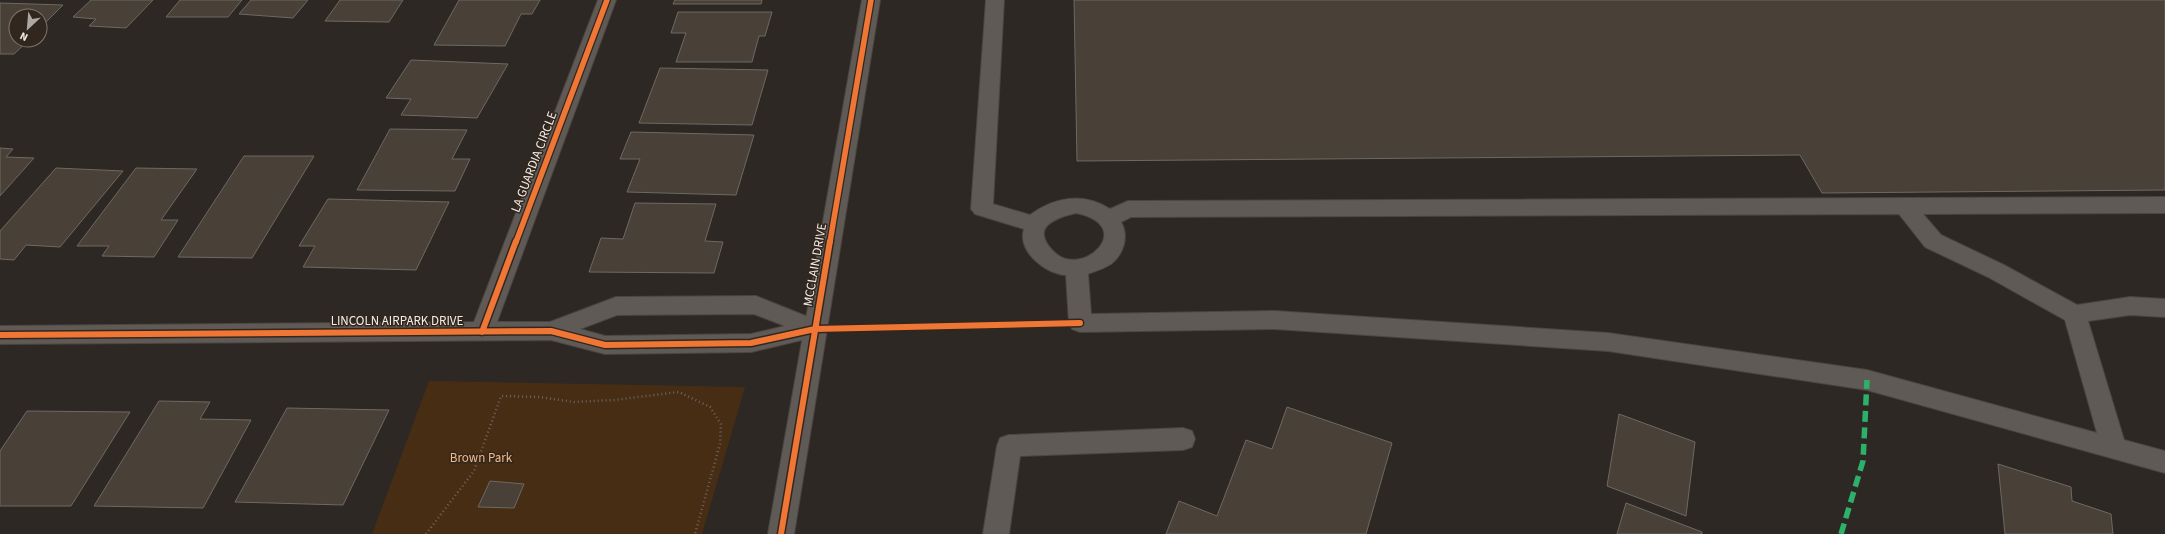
<svg xmlns="http://www.w3.org/2000/svg" width="2165" height="534" font-family="'Source Sans 3',sans-serif">
  <style>
    .green { fill: #482d15 }
    .building { fill: #494037; stroke: #6d6964 }
    .lines { fill: none; stroke-linecap: round; stroke-linejoin: round }
    .service-casing { stroke: #4a4541; stroke-width: 2 }
    .minor-casing { stroke: #4a4541; stroke-width: 2 }
    .tertiary-casing { stroke: #4a4541; stroke-width: 2 }
    .path { stroke: #696561; stroke-width: 2.5; stroke-dasharray: 1 3; stroke-linecap: butt }
    .service { fill: #5f5a56; fill-rule: evenodd }
    .minor { fill: #5f5a56; fill-rule: evenodd }
    .tertiary { fill: #5f5a56; fill-rule: evenodd }
    .quiet { stroke: #2db169; stroke-width: 5.5; stroke-dasharray: 11 5.5; stroke-linecap: butt }
    .cycleway-far1-casing { stroke: #32271e; stroke-width: 8 }
    .cycleway-casing { stroke: #32271e; stroke-width: 9 }
    .cycleway-far1 { stroke: #f07635; stroke-width: 5.5 }
    .cycleway { stroke: #f07635; stroke-width: 6 }
    .labels { text-anchor: middle; dominant-baseline: central; stroke-width: 3; stroke-linejoin: round; paint-order: stroke }
    .street-label { font-size: 13px; fill: #f4ede7; stroke: #32271e }
    .park-label { font-size: 13px; fill: #f6b884; stroke: #32271e }
  </style>
  <rect width="100%" height="100%" fill="#2d2823"/>
  <path class="green" d="M429,381l316,6 -43,147h-330z"/>
  <path class="building" d="M91,0h62l-27,28 -37,-2 7,-7 -23,-2z
    M180,0h62l-14,17h-62z
    M251,0h57l-15,18 -54,-4z
    M340,0h63l-14,22 -64,-1z
    M459,0h81l-8,14h-11l-16,32 -71,-1z
    M675,0h87l-1,4h-88z
    M1074,0h1091v190l-343,3 -22,-38 -723,6z
    M0,3l63,2 -23,23v-12h-24v24h13l-15,14h-14z
    M678,12h94l-7,24h-6l-7,26h-76l10,-29h-15z
    M411,60l97,4 -31,54 -76,-3 10,-16 -25,-1z
    M660,68l108,2 -16,55 -113,-2z
    M390,129l77,1 -15,29h18l-15,32 -98,-1z
    M631,132l123,3 -18,60 -109,-3 13,-33h-20z
    M0,148l13,1 -7,8 28,1 -34,38z
    M244,156h70l-62,102 -74,-1z
    M56,168l67,3 -63,76 -34,-2 -12,15 -14,-1v-28z
    M136,168l61,1 -36,51h17l-24,37 -52,-1 7,-10h-32z
    M328,199l121,3 -33,68 -113,-3 12,-21h-16z
    M635,203l81,1 -11,37 18,1 -9,31 -125,-1 12,-34 22,1z
    M159,401l51,1 -10,17 51,1 -48,88 -109,-2z
    M1287,407l105,36 -26,91h-200l13,-33 38,15 29,-76 26,9z
    M287,408l102,2 -46,95 -108,-3z
    M27,411l103,1 -59,94h-71v-55z
    M1619,414l76,28 -9,74 -79,-30z
    M1998,464l73,23 1,14 39,13 2,20h-108z
    M490,481l34,3 -10,24 -36,-1z
    M1626,503l76,29v2h-85z"/>
  <g class="lines">
    <g class="service-casing">
      <path id="service" d="M986,0h18l-11,204 37,11c24,-18 54,-23 80,-6l18,-8 1037,-4v16l-242,1 18,21 63,30 73,40 53,-8 35,2v18l-35,-2 -42,6 36,119 41,11v22l-298,-83 -259,-39 -333,-22 -195,3 -8,-3 -3,-6 -3,-48c-21,-1 -49,-24 -42,-46l-49,-15 -4,-5zM1076,213c63,13 5,68 -23,38 -23,-24 2,-33 23,-38zM1899,214l26,33 63,30 77,43 32,113 -230,-63 -259,-37 -333,-22 -184,3 -3,-40c8,-3 17,-6 23,-10 13,-10 18,-28 10,-42l10,-5z
        M1183,428l9,3 3,8 -3,8 -9,3 -163,6 -11,78h-26l14,-88 3,-8 9,-3z"/>
    </g>
    <g class="minor-casing">
      <path id="minor" d="M598,0h18l-119,322h53l66,-25 140,-1 67,27 3,6 -3,6 -72,17 -146,2 -54,-14 -551,4v-18l474,-4zM754,314l31,12 -34,8 -146,2 -25,-7 37,-14z"/>
    </g>
    <g class="tertiary-casing">
      <path id="tertiary" d="M862,0h18l-86,534h-26z"/>
    </g>
    <path class="path" d="M426,534l48,-63 27,-75 38,1 35,5 40,-2 65,-8 31,15 11,17 -1,20 -25,90"/>
    <use href="#service" class="service"/>
    <use href="#minor" class="minor"/>
    <use href="#tertiary" class="tertiary"/>
    <path class="quiet" d="M1841,534l22,-73 4,-81"/>
    <g class="cycleway-far1-casing">
      <path id="cycleway-far1" d="M516,242l91,-242
        M830,242l41,-242"/>
    </g>
    <g class="cycleway-casing">
      <path id="cycleway" d="M482,332l34,-91
        M0,335l551,-4 54,14 146,-2 64,-14 265,-6
        M781,534l49,-293"/>
    </g>
    <use href="#cycleway-far1" class="cycleway-far1"/>
    <use href="#cycleway" class="cycleway"/>
  </g>
  <g class="labels">
    <g class="street-label">
      <text transform="translate(534 162) rotate(-69)">LA GUARDIA CIRCLE</text>
      <text transform="translate(815 265) rotate(-80)">MCCLAIN DRIVE</text>
      <text x="397" y="321">LINCOLN AIRPARK DRIVE</text>
    </g>
    <g class="park-label">
      <text x="481" y="458">Brown Park</text>
    </g>
  </g>
  <g transform="translate(28 28) rotate(206)"><circle r="19" fill="#32271e" stroke="#80766e"/>
  <path d="M0-3L7 15L0 10L-7 15Z" fill="#aea8a2"/>
  <text y="-6" font-size="11" font-weight="bold" text-anchor="middle" fill="#f4ede7">N</text>
  </g>
</svg>
